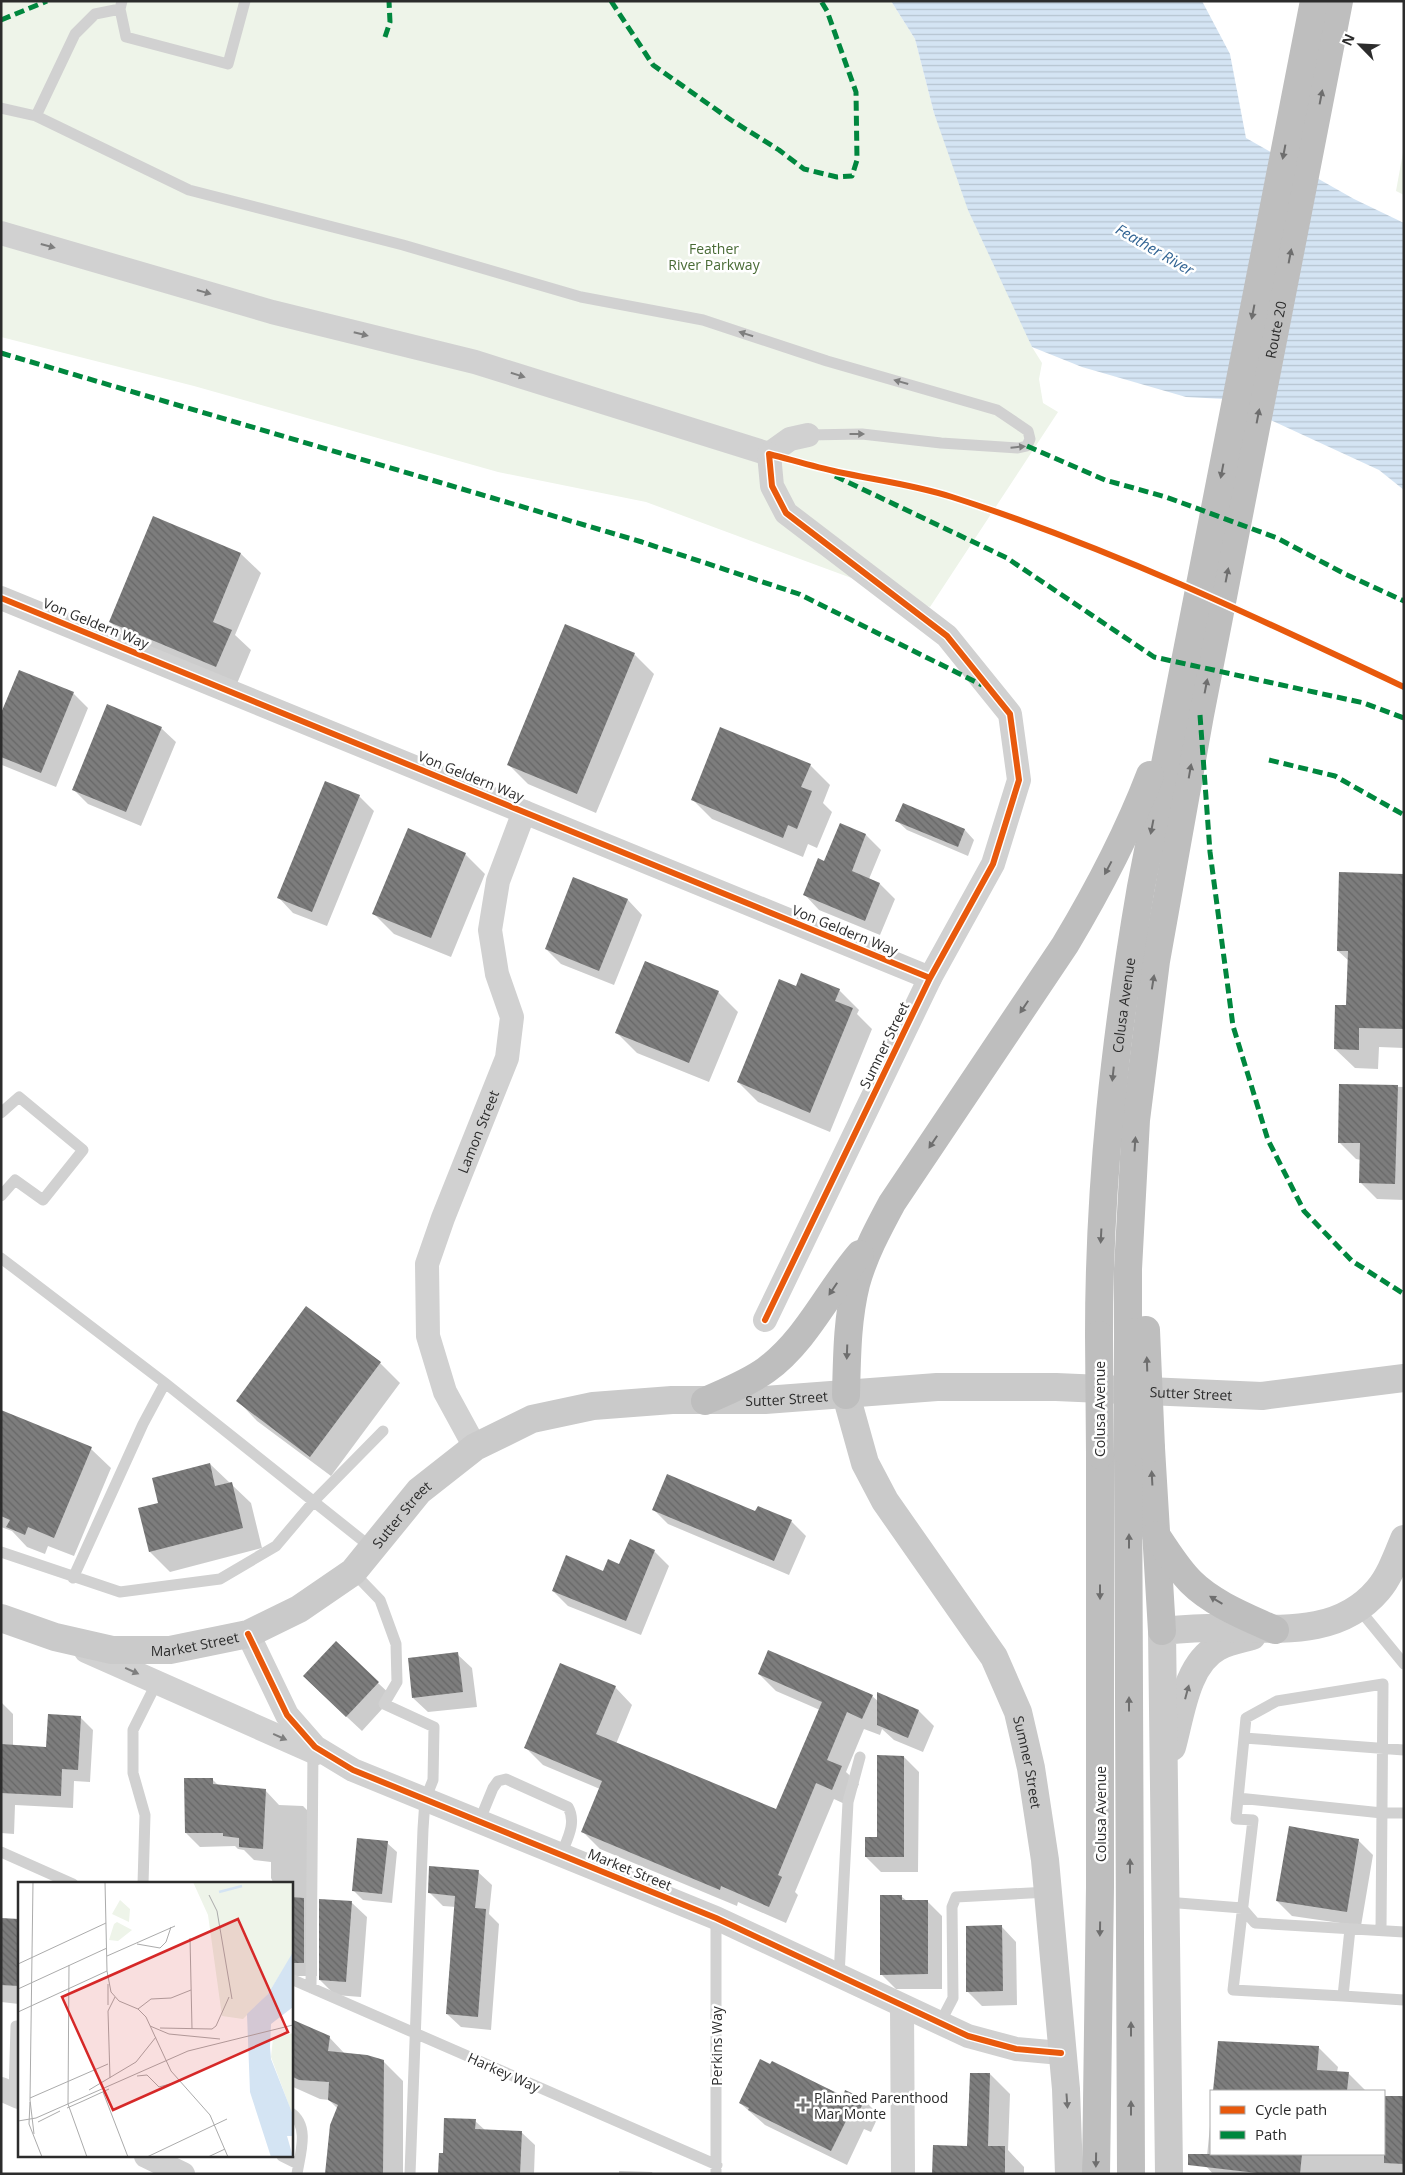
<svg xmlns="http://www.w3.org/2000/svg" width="1405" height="2175" font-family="'Open Sans',sans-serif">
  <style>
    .park { fill: #eef4e9 }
    .water { fill: url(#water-rules) }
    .shadow { fill: #0003 }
    .building { fill: url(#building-back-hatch) }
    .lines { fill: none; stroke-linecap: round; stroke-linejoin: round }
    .lane { stroke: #d1d1d1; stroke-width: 11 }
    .street { stroke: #d1d1d1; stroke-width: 24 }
    .secondary { stroke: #cacaca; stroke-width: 28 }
    .highway { stroke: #bebebe; stroke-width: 28 }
    .highway-bridge { stroke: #bebebe; stroke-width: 28 }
    .quiet { stroke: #00873e; stroke-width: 5; stroke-dasharray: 10 5; stroke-linecap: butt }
    .cycleway-casing { stroke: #fff; stroke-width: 9 }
    .cycleway { stroke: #e8590c; stroke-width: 6 }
    .oneway { fill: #6e6e6e }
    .oneway2 { fill: #7e7e7e }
    .oneway3 { fill: #737373 }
    .poi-dot { fill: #767676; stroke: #fff; stroke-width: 2 }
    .labels { text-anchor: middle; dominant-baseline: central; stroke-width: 5; stroke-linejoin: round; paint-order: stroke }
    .park-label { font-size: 14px; fill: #496b36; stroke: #fff }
    .street-label { font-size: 14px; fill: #2c2c2c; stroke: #fff }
    .poi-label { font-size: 14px; fill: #2c2c2c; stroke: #fff; text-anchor: start }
    .water-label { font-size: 15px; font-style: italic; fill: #336594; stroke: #fff }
    .inset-river { fill: none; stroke: #d4e4f3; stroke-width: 2.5 }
    .inset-road { fill: none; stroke: #ababab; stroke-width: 1 }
    .view { fill: #d62828; fill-opacity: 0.15; stroke: #d62828; stroke-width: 2.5 }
    .inset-edge { fill: none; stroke: #2c2c2c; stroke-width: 2.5 }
  </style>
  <defs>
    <pattern id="water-rules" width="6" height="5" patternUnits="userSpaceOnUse" patternTransform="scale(1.25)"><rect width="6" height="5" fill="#d4e4f3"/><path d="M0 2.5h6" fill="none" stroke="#b6c4d0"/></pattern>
    <pattern id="building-back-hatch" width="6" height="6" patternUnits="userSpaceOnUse" patternTransform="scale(1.25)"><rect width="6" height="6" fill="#7d7d7d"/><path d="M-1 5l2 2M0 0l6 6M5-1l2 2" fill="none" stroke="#676767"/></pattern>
  </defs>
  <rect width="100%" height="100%" fill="#fff"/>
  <path class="park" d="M1,1h890l24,38 19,74 98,234 10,16 -3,16 4,24 15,9 -128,195 -284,-105 -148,-30 -304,-86 -193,-49z
    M1404,147v48l-8,-4z"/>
  <path class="water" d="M891,1h311l28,53 16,84 108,61 50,24v267l-25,-20 -154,-71 -39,-2 -104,-30 -50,-20 -64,-137 -34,-97 -19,-74z"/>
  <path class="shadow" d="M241,554l20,19 -26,62 16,15 -15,36 -106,-44 -20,-20z
    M634,654l20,20 -58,139 -68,-29 -20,-20z
    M73,693l15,15 -32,79 -54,-22 -1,-49z
    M161,728l15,14 -35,84 -53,-22 -15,-15z
    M810,765l20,20 -7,18 9,9 -15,36 -9,-4 -5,13 -91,-38 -20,-20z
    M359,796l15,15 -47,115 -34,-13 -14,-15z
    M904,805l61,25 9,10 -6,16 -61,-26 -10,-9z
    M841,825l25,10 15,15 -12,29 11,5 15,15 -15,36 -61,-25 -14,-15 20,-33z
    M465,854l20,20 -34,83 -57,-23 -20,-20z
    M1404,875v173l-25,-1 -1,22 -23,-1 -20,-19 12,-43 2,-45 -11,-10z
    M574,879l54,21 14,15 -28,70 -53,-21 -15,-15z
    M796,987l43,3 20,20 -2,4 15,15 -42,103 -72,-30 -20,-20z
    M718,992l20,20 -29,70 -72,-29 -20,-20z
    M1341,1085l63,2v113l-27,-1 -17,-17 1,-22 -5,-1 -17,-17z
    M380,1363l20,20 -69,93 -74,-55 -19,-20z
    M1,1411l90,38 20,19 -37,88 -26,-10 -3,8 -18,-7 -15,-16 -11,-4z
    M210,1464l41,39 11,45 -92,24 -20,-20 -10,-43 20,-5z
    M653,1509l103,4 35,8 15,15 -17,39 -121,-51z
    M654,1551l15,15 -28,69 -73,-29 -15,-15 51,-19z
    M457,1654l15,14 5,39 -49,5 -15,-14z
    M759,1674l113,22 7,6v-8l40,17 15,15 -11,26 -29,-12 -12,-11 -2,6 -16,-6 -18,43 13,12 -10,22 -15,-7 -39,93 3,3 -12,28 -48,-21 -1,4 -137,-57 -17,-17 17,-43 -57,-24 -17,-17 89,-61 17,18 -16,39 161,67 43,-101 -44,-19z
    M378,1683l15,14 -31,34 -43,-40z
    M1,1702l12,12v32l34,2 33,-31 13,13 -3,52 -16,-1 -1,27 -58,-3 -1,29 -13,-1z
    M904,1757l15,15 -1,100h-37l-15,-15 12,-18z
    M212,1779l7,7 46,4 14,15 24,1 14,14v156h-26v-92h-17l-3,-6v-16l-17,-2 -10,-10 -6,-1 -3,-3 -35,1 -14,-14z
    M1358,1840l15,15 -12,71 -69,-10 -15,-15z
    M387,1843l10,9 -5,51 -29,-3 -10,-10z
    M478,1872l14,13 -3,29 10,10 -8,106 -30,-3 -14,-13 9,-107 -13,-1 -14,-14z
    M901,1896l6,5h20l15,15v73h-46l-15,-15z
    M320,1900l32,3 15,14 -6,80 -26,-2 -15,-15z
    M1,1919l18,2v83l-18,-2z
    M1002,1927l14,15 1,63 -35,1 -15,-15z
    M291,2020l38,17 16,17 38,7 20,20v93h-77l12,-65 -9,-9 -9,-1 -29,-13z
    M1220,2043l98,4 20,20 -1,5 11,1 18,18h-152z
    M990,2074l20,20 -2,56 16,17v7h-91l35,-27z
    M1384,2097l20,1v76h-191l-7,-8 5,-50v38h173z
    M843,2098l21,2 15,15 -8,17 -7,-3 -17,36 -82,-40 -25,-22z
    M475,2121l10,9 36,2 14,13 -1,29h-95l5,-20z
    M619,2171l33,1 1,2h-34z"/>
  <path class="building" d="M153,516l88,37 -28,69 19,8 -16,37 -107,-45z
    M565,624l70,29 -58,141 -70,-29z
    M19,670l55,22 -33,81 -40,-16v-44z
    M107,704l55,23 -36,85 -54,-22z
    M720,727l91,37 -10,23 11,4 -15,38 -9,-4 -5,13 -92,-38z
    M325,781l35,14 -48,117 -35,-14z
    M903,803l62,26 -7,18 -63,-26z
    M840,823l26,11 -14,37 28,12 -15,38 -62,-26 15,-37 6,3z
    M408,828l58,25 -35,85 -59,-24z
    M1339,872l65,2v155l-45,-1v22l-25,-1 1,-44h11l2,-54h-11z
    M573,877l55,22 -29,72 -54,-22z
    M645,961l74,30 -30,72 -74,-30z
    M801,973l39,16 -5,12 18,7 -43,105 -73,-31 42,-103 17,7z
    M1339,1084l59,1 -3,99 -36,-1 1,-40h-22z
    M306,1306l75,56 -71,95 -74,-56z
    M1,1410l91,37 -38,91 -26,-11 -3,8 -19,-8 4,-7 -9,-4z
    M210,1463l5,23 17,-4 11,46 -94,24 -11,-44 20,-5 -6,-25z
    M667,1474l88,37 3,-5 34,14 -18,41 -122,-51z
    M630,1539l25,11 -29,71 -74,-30 14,-36 37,16 5,-12 11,5z
    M336,1641l43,41 -33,35 -43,-41z
    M768,1650l105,45 -11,24 -15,-7 -20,48 15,6 -10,24 -16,-7 -38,92 4,2 -13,30 -48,-21 -1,4 -139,-58 21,-51 -78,-33 36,-85 56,23 -20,48 180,75 46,-107 -64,-28z
    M458,1652l5,40 -51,6 -4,-40z
    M877,1692l42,18 -11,28 -31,-13z
    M48,1714l33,2 -3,54 -16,-1 -1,27 -60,-3v-49l45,3z
    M877,1755l27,1v101h-39v-20h12z
    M184,1778h29v6l53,5 -3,60 -24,-2v-9l-16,-2v-3h-38z
    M1289,1826l70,13 -12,73 -71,-11z
    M357,1838l31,3 -6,53 -30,-3z
    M429,1866l50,4 -4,38 11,1 -8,108 -32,-3 9,-118 -27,-3z
    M880,1895h22v5h26v74l-48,1z
    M291,1897l13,1v65h-13z
    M319,1899l33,2 -6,81 -27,-2z
    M1,1918l18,1v67l-18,-1z
    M1002,1925l1,66 -37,1v-66z
    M291,2019l39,17 -2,15 39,4 17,5 -1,114h-58l5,-49 8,-20 -10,-5 1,-18 -30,-2 -8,-4z
    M1218,2041l101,5 -2,24 32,2 -2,19h-134z
    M760,2059l10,5 2,-3 71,35 2,-6 20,9 -9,19 -7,-3 -18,36 -83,-41 1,-2 -10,-5z
    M970,2073h20l-2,73h17v28h-73l1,-29 34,1z
    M1384,2096h20v68l-20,-1z
    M444,2118l32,1 -1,10 47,2 -2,43h-82l1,-21h4z
    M1188,2154h114l-2,20h-35l-77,-9z"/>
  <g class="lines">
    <path class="lane" d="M122,1l-2,8 6,28 102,27 17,-63
      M1,108l35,8 153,74 214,55 178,52 122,23 124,41 170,49 31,21 2,8 -3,7 -9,2 -77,-5 -79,-9 -54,1
      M36,116l39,-82 20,-20 25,-5
      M1,1113l18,-16 64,53 -40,50 -28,-20 -14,16
      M1,1258l164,125 207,165
      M1,1552l119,40 100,-13 56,-33 38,-45 69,-70
      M353,1572l27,28 16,44 1,38 -13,22 50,23 -1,53 -8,20 -2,29 -13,345
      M73,1578l70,-154 22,-41
      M1359,1609l45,55
      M1244,1738l160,12
      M1238,1798l144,15h22
      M479,1822l14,-34 5,-7 8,-2 62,28c9,16 -1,32 -7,48
      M1,1852l72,32
      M143,1884l2,-69 -12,-42v-43l24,-48
      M1166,1902l76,6 13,15 149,9
      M716,1918v256
      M1350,1929l-7,67 -110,-6 20,-170 -17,-1 10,-101 31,-17 106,-17 -2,246
      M839,1976l9,-174 12,-45
      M291,1979l426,186
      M311,1988l2,-239
      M1343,1996l61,4
      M940,2023l13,-25 -1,-91 4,-10 92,-5
      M14,2095l2,-69h3
      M291,2113c19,13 9,41 6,61
      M282,2156l16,8"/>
    <g class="street">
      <path d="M1,233l271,79 203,50 294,92"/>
      <path d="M769,454l21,-15 18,-4"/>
      <path d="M1,598l929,380"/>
      <path d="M765,1320l165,-342 63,-114 26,-84 -9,-66 -63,-78 -161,-123 -14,-27 -3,-32"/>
      <path id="s1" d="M475,1447l-30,-55 -17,-56 -1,-72 16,-46 64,-160 5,-41 -15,-43 -7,-44 8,-49 26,-69"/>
      <path d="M248,1634l39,81 28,32 38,23 363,148 252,118 48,13 45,4"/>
      <path d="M86,1651l230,102"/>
      <path d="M902,2006l1,168"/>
      <path d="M1,2089l18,8"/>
      <path d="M146,2156l37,18"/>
    </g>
    <g class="secondary">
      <path id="s2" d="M846,1395l19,68 20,38 109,156 24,55 13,56 14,92 21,229 3,85"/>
      <path id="s3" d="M1,1618l54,19 57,13h58l78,-16 51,-25 54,-37 66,-81 56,-44 57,-28 61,-13 79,-6h93l172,-13h119l206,9 142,-18"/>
      <path d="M1172,1747c9,-32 14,-83 46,-100 10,-6 23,-8 34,-11"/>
      <path d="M1169,2174l-7,-543c22,-2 45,-4 68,-3 53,1 110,7 148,-38 12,-14 19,-34 26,-51"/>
    </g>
    <g class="highway">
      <path id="s4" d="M1128,1332v-63l8,-149 20,-159 44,-246 139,-714"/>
      <path id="s5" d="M1099,1335c0,-153 16,-297 42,-448l173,-886"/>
      <path d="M846,1395c1,-37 1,-75 10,-111 8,-29 22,-55 36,-81l173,-258c33,-55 62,-110 85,-170"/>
      <path d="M705,1401c20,-9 43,-18 61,-31 41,-30 62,-79 94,-116"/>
      <path d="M1151,1448l11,183"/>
      <path d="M1128,1454l3,720"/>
      <path d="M1156,1535c11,16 21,33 35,47 22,22 56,35 84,48"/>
      <path d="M1096,2174l4,-287v-432"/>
    </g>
    <path class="highway-bridge" d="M1146,1330l5,118
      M1128,1332v122
      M1099,1335l1,120"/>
    <path class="quiet" d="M611,1l42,64 78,55 48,30 25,19 33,8 15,-1 5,-16 -1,-68 -29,-81 -6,-10
      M1,20l46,-19
      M385,37l5,-15 -1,-21
      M1,353l641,189 157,52 183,91
      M1027,446l78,34 61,17 111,41 66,35 61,28
      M835,476l172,82 147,99 210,46 40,15
      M1200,715l10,137 23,174 35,114 36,71 48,50 52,33
      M1269,760l66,16 69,39"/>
    <g class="cycleway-casing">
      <path id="cycleway" d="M1,598l929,380
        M765,1320l165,-342 63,-114 26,-84 -9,-66 -63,-78 -161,-123 -14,-27 -3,-32c23,6 46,13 69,18 38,8 77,13 114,25 156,50 304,120 452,190
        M248,1634l39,81 28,32 38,23 363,148 252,118 48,13 45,4"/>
    </g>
    <use href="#cycleway" class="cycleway"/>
  </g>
  <defs><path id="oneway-solid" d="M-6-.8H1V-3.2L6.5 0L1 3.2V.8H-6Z" transform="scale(1.25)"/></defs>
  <g class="oneway">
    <use href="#oneway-solid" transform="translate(1321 97) rotate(-79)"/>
    <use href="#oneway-solid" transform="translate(1284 152) rotate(101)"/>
    <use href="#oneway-solid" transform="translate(1290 256) rotate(-79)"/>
    <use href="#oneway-solid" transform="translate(1253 312) rotate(101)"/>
    <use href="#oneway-solid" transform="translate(1258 416) rotate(-79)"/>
    <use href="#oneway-solid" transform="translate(1222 471) rotate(101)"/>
    <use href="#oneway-solid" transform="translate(1227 575) rotate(-79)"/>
    <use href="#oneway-solid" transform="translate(1206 686) rotate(-79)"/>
    <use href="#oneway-solid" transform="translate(1190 771) rotate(-80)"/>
    <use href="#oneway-solid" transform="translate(1152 827) rotate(101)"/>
    <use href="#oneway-solid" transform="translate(1108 868) rotate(118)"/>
    <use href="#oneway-solid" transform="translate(1153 982) rotate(-81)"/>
    <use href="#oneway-solid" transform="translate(1024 1007) rotate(124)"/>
    <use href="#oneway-solid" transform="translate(1113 1074) rotate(96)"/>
    <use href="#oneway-solid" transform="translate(933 1142) rotate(124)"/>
    <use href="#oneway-solid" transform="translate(1135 1144) rotate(-86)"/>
    <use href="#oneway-solid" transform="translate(1101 1236) rotate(93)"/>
    <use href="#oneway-solid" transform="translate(833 1289) rotate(124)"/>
    <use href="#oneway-solid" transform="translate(847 1352) rotate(92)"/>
    <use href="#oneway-solid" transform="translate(1147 1364) rotate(-92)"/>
    <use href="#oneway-solid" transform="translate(1152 1478) rotate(-93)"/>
    <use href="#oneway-solid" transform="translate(1129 1541) rotate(-90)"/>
    <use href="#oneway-solid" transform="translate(1100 1592) rotate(90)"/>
    <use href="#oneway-solid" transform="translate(1216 1600) rotate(-149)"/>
    <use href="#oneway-solid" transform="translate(1129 1704) rotate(-90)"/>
    <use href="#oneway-solid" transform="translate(1130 1866) rotate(-90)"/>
    <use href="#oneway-solid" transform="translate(1100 1929) rotate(91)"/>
    <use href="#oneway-solid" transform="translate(1131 2029) rotate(-90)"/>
    <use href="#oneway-solid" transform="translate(1131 2108) rotate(-90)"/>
    <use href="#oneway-solid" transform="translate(1096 2160) rotate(91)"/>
  </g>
  <g class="oneway2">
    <use href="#oneway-solid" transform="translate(48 246) rotate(15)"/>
    <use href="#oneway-solid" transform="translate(204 292) rotate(16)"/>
    <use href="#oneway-solid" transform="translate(361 334) rotate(14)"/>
    <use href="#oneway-solid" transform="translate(746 334) rotate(-162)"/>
    <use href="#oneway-solid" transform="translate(518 375) rotate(17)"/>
    <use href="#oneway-solid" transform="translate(901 382) rotate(-164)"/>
    <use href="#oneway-solid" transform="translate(857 434)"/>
    <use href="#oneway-solid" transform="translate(1018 447) rotate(-6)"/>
    <use href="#oneway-solid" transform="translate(132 1671) rotate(24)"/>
    <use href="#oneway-solid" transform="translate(280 1737) rotate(24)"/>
  </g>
  <g class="oneway3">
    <use href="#oneway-solid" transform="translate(1187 1692) rotate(-75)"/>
    <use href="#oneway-solid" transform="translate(1067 2101) rotate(86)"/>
  </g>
  <path class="poi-dot" d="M800.5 2097.5h5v5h5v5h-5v5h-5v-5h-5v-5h5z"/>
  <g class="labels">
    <g class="park-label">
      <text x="714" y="248">Feather<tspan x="714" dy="16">River Parkway</tspan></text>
    </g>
    <g class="street-label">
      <text stroke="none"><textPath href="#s4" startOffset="1015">Route 20</textPath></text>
      <text transform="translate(96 623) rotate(22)">Von Geldern Way</text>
      <text transform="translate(471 776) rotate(22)">Von Geldern Way</text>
      <text transform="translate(845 930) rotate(22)">Von Geldern Way</text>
      <text stroke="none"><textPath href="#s5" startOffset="331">Colusa Avenue</textPath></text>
      <text transform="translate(884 1045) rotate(-64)">Sumner Street</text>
      <text stroke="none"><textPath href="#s1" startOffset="335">Lamon Street</textPath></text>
      <text stroke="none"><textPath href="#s3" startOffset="1276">Sutter Street</textPath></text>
      <text stroke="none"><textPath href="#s3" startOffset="871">Sutter Street</textPath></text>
      <text transform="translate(1099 1409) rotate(-90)">Colusa Avenue</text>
      <text stroke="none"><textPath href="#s3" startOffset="451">Sutter Street</textPath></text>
      <text stroke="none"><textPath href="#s3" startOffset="199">Market Street</textPath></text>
      <text stroke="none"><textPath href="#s2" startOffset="415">Sumner Street</textPath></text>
      <text transform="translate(1100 1814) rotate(-90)">Colusa Avenue</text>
      <text transform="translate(630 1869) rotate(22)">Market Street</text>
      <text transform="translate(716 2046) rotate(-90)">Perkins Way</text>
      <text transform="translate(504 2072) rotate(24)">Harkey Way</text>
    </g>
    <g class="poi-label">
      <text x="814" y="2097">Planned Parenthood<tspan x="814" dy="16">Mar Monte</tspan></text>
    </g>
    <g class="water-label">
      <text transform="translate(1155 249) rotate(30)">Feather River</text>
    </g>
  </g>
  <g transform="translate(18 1882)">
    <rect width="275" height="275" fill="#fff"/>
    <path d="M175,0h100l-1,73 -24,39 -25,25 -21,-3 -14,-101zM102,18l10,9 -1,13 -17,-8zM99,40l15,8 -14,11 -9,-1 5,-16zM275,151v83l-22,-59 2,-19z" fill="#eef4e9"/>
    <path d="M275,70v55l-22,17 -1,23 1,12 22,56v21h-6l6,21h-22l-21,-65 -3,-78 21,-20z" fill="#d4e4f3"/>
    <path class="inset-river" d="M201,10l23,-6"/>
    <path class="inset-road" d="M15,0l-3,218 4,34M87,0l2,89 4,21 8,9 19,8 8,8 25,54 39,44 18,42M191,13l8,16 15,88M172,56l2,91M119,62l23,4 6,-6 5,-15M89,74l68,-30M0,82l88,-41M51,83l-1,139 19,53M90,102v21M0,107l89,-41M120,127l13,-10 20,-1 20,-8M0,130l89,-41M132,144l19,8 51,5M142,146l52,1 4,-3 13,-29M119,194l10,-1 12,12 18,-5M92,196l-2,-67 7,-14M71,208l47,-28 20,-25M85,210l25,65M12,216l78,-34M65,219l26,-12M12,220l-1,22 13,33M49,226l16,-7M0,239l18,-3 152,-67 105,-26M20,240l22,-11M129,275l80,-38M190,275l17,-8"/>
    <path class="view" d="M220,37l50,113 -175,78 -51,-113z"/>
    <rect width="275" height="275" class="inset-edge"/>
  </g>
  <rect width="1405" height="2175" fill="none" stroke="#2c2c2c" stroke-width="5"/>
  <rect x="1210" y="2090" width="175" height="65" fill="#ffffff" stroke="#ababab"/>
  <rect x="1220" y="2106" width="25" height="8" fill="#e8590c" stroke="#ababab"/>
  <text x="1255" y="2115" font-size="15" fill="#2c2c2c">Cycle path</text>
  <rect x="1220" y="2131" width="25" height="8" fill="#00873e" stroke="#ababab"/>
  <text x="1255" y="2140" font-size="15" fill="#2c2c2c">Path</text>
  <g transform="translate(1360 45) rotate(294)" stroke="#ffffff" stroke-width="4" paint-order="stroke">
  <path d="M0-4L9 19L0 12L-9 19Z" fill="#2c2c2c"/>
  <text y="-8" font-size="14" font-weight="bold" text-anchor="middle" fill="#2c2c2c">N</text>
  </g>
</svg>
